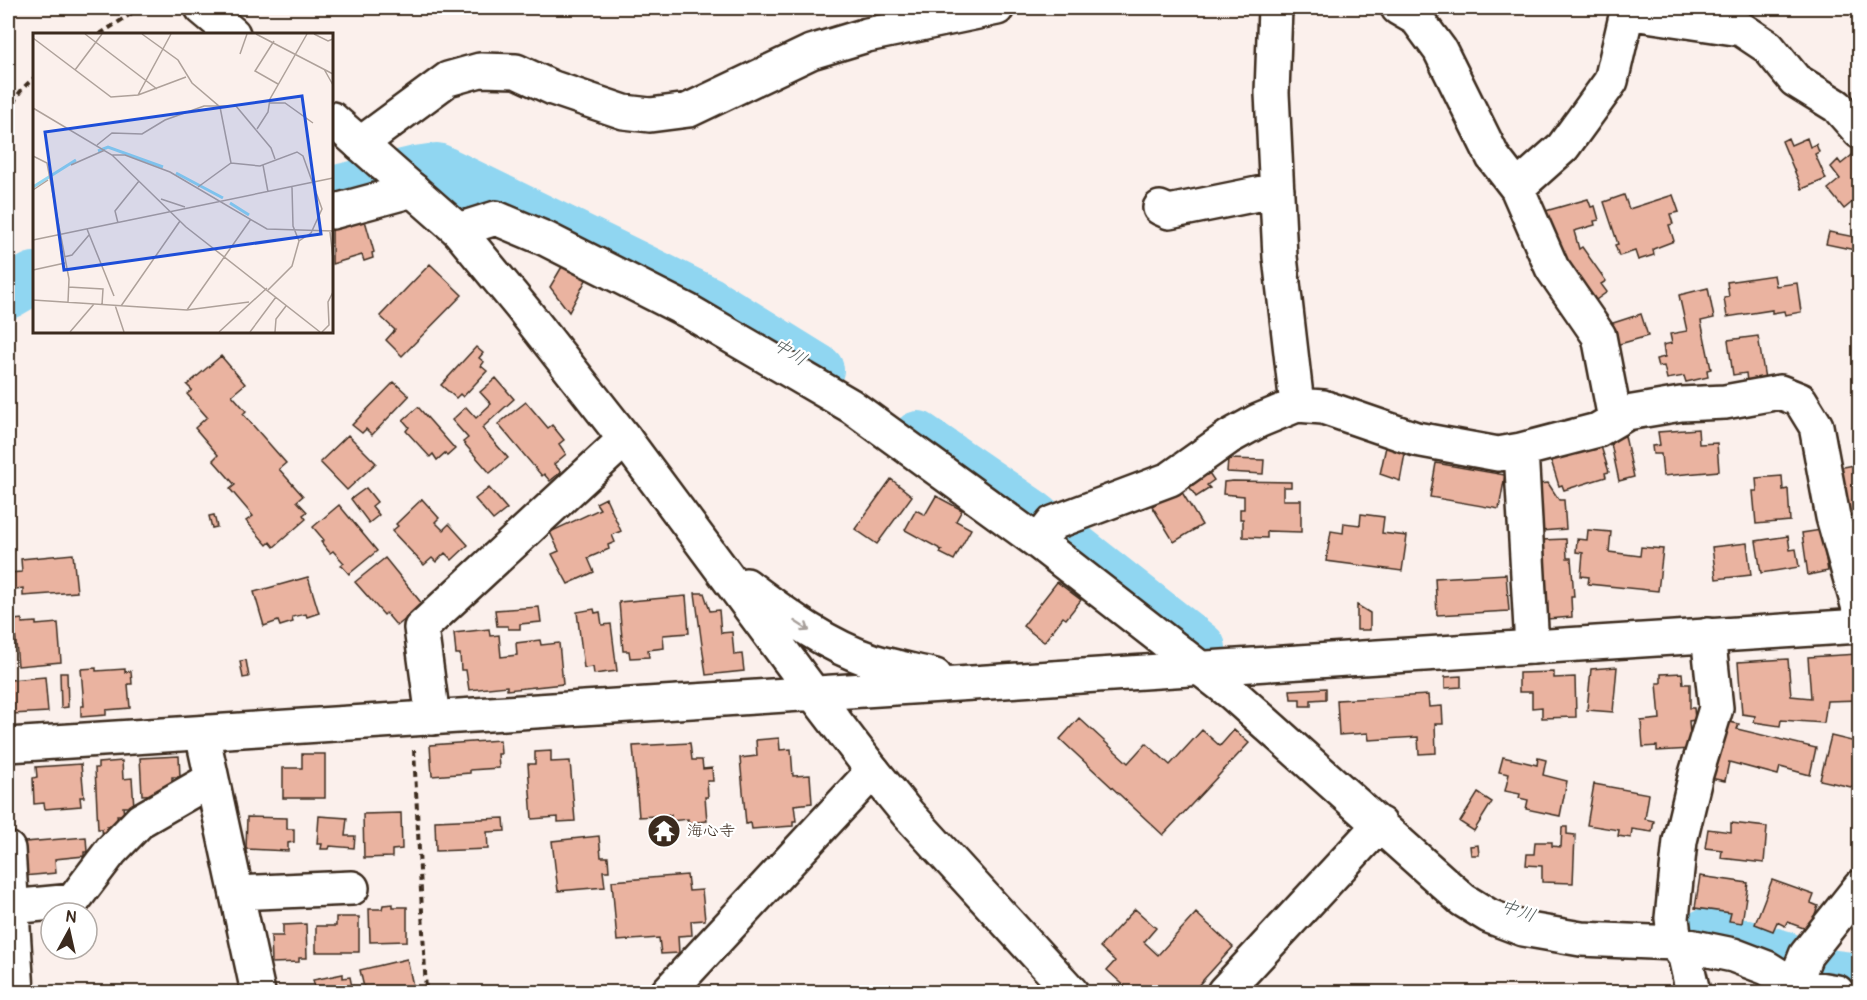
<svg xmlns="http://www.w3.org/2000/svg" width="1867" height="1000" font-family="Pangolin,'Klee One',sans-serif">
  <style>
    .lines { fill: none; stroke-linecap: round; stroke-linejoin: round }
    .river { stroke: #90d6f1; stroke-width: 52 }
    .building { fill: #eab3a0; stroke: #3b2a1e; stroke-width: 1.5 }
    .street-casing { stroke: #3b2a1e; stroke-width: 38 }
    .secondary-casing { stroke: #3b2a1e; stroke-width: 38 }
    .path { stroke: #3b2a1e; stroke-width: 4; stroke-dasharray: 6 4.5; stroke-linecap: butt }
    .street { stroke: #fff; stroke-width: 33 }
    .secondary { stroke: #fff; stroke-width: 33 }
    .oneway { stroke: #a79f9a }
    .labels { text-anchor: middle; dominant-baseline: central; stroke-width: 4.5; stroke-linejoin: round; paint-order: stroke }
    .poi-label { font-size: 16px; fill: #3b2a1e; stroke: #fff; text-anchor: start }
    .water-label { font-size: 18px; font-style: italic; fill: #545e5d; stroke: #fff }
    .inset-river { fill: none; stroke: #90d6f1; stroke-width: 3 }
    .inset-road { fill: none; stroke: #aea19a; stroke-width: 1.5 }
    .view { fill: #1d4ed8; fill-opacity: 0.15; stroke: #1d4ed8; stroke-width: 3 }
    .inset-edge { fill: none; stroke: #3b2a1e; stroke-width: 3 }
  </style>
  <rect width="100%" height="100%" fill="#fbf0ec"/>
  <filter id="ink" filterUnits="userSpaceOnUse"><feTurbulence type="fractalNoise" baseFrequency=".0167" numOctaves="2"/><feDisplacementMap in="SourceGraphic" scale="12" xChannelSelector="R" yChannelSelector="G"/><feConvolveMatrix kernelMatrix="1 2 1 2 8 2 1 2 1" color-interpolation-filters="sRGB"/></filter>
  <g filter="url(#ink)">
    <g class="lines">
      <path class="river" d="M332,192l84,-20 21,-3 271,133 110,68
        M8,293l26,-15
        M918,437l112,77 170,134
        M1706,934l76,22 37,18 41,5"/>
    </g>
    <path class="building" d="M1788,138l3,7 16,-7 3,9 6,-3 3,8 -4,2 11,25 -24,10 -20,-48z
      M1856,152l4,4v49l-5,-5 -11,9 -16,-20 12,-10 -9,-12 7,-7 3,4z
      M1624,195l5,14 44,-14 6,17 -9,2 3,10 -4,1 5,16 -21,8 1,6 -16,5 -3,-9 -16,5 -4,-11 3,-1 -14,-42z
      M1588,199l3,8 4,-1 4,14 -5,1 1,4 -21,6 5,18 3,-2 24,34 -5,3 6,8 -14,10 -40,-62 -11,-28z
      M364,217l10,35 -2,1 1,5 -9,3 -2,-6 -30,9v-37z
      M1829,232l31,6v13l-34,-7z
      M430,264l32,31 -60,61 -16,-16 9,-10 -15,-14z
      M563,265l24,13 -18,34 -19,-25z
      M1774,275l2,11 21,-3 4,29 -16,3 -1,-4 -12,2v-3l-45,7 -3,-19 5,-1 -2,-15z
      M1708,288l6,30 -13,3 10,48 -4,1 1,7 -22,5 -2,-6 -17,3 -3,-13 -6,1 -2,-8 9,-2 -2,-12 9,-2 -2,-9 17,-3 -8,-36z
      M1641,314l7,22 -32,9 -6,-21z
      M1758,336l7,43 -18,3 -1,-9 -13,2 -5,-35z
      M476,347l7,6 -4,5 5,4 -3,4 6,5 -24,26 -3,-3 -4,4 -15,-13z
      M221,356l24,28 -13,11 14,16 -3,3 43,49 -7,6 24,27 -6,5 10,11 -4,3 3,4 -32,28 -4,-5 -3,3 -21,-24 7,-5 -23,-27 5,-4 -22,-25 5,-5 -23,-27 12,-11 -20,-23 5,-4 -5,-5z
      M496,378l18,21 -32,29 26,30 -18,15 -27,-31 5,-4 -16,-18 14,-13 10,11 15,-14 -11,-12z
      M394,382l15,14 -37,39 -6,-6 -4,4 -10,-8z
      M526,402l22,26 4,-3 12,15 -5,4 7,10 -12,10 7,8 -11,9 -6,-7 -2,2 -44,-52z
      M418,407l37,42 -8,7 -2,-3 -8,7 -4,-6 -3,3 -24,-26 3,-4 -6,-7z
      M1698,429l1,15 18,-1 2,28 -56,5 -2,-22h-8l-1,-8 8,-1 -2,-13z
      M348,435l28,28 -29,27 -27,-28z
      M1625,436l9,41 -15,4 -9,-42z
      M1387,442l19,6 -6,33 -20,-7z
      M1600,443l9,29 -4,1 1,4 -42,13 -2,-5 -3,1 -9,-29z
      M1228,459l36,1 -1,14 -36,-2z
      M1436,463l69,12 -6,34 -69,-12z
      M1860,464v50l-11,2 -11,-48z
      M1207,470l7,10 -7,5 3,3 -14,9 -9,-14z
      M1782,476l1,14 5,-1 2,32 -34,3 -3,-33h4l-1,-13z
      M891,479l21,17 -35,48 -22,-15z
      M1233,481l58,1v5h-8v13h18v32l-34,-1v7l-24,-1v-18h-3v-10h4v-13l-21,-2 1,-12z
      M1548,483l11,17h5l2,29 -25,2 -3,-47z
      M366,488l11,14 -5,4 7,9 -10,8 -18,-24z
      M489,488l18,21 -14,11 -18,-21z
      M1180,489l22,36 -28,17 -22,-36z
      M936,496l26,14 -6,11 15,8 -17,31 -14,-7 2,-3 -37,-20 11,-20 9,5z
      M606,498l15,33 -9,4 3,7 -7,3 1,4 -21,9 6,14 -26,12 -16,-30 7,-3 -9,-19 50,-23 -4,-6z
      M422,499l17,19 -4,4 8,8 6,-6 19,21 -16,15 -7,-7 -9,9 -4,-4 -8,7 -32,-34 6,-5 -2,-2z
      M339,505l38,46 -28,23 -8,-9 3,-2 -11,-12 -3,2 -9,-11 3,-2 -11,-13z
      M1361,514l23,3 -2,16 25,3 -5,35 -76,-10 5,-30 12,2 1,-10 16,2z
      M214,515l3,12 -5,1 -3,-12z
      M1588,530l23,2 -2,20 31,4 1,-9 22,2 -5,42 -70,-7 1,-7 -8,-1 2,-23 -7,-1 1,-13 10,1z
      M1821,530l7,41 -20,4 -6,-42z
      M1788,536l2,14 6,-1 3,18 -38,6 -5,-32z
      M1566,539l1,19h4l3,39h-3l1,20 -25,2 -5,-79z
      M1747,543l4,32 -35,4 -4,-32z
      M73,554l4,38 -54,4v-8l-15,2v-17l14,-1 -1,-13z
      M385,558l38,47 -26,21 -11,-13 -2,2 -29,-33z
      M1506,574l3,37 -72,4 -2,-37z
      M308,577l11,36 -12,4 -1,-3 -14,3 1,5 -13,4 -2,-5 -14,5 -10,-34z
      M1057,582l24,18 -15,19 -3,-2 -19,25 -21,-16z
      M695,593h9l6,18 9,-1 2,23 11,-1 2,23 8,-1 2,17 -38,4z
      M686,596l3,37 -26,2 1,13 -16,2 1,7 -19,1 -1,-7h-6l-4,-49z
      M1357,605l13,8v17h-13z
      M539,607l2,15 -21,2v5h-12v-3h-11l-2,-16z
      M594,609l1,4 5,-1 2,13 9,-1 6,47 -23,3 -1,-7 -9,1 -7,-56z
      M22,619v4l14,-1v3l22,-2 3,39 -43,4 -4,-46z
      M489,629l1,7 9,-1 2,22 16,-2 -1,-12 24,-3 1,5 18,-2 4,41 -56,6v-4l-38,4 -3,-20h-5l-1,-16h-4l-2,-21z
      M1858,654l2,46 -33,1 -3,22 -43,-3 -1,6 -26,-4 1,-6 -13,-2 -4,-52 50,-3 3,37 20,2 -3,-41z
      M246,660l3,17 -6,1 -3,-17z
      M1617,667l-4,45 -26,-2 4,-41z
      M96,668v3l29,-2v3l6,-1 1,13h-4l2,24 -24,2v5l-25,2v-11h3l-3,-37z
      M1554,672v6l21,-1 1,40 -34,1v-11l-10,1v-16h-13v-19z
      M60,673h7l1,34 -7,1z
      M1682,673l1,11h7v24h4l1,12 -6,1 2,28 -34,2v-5l-14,1 -2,-26 19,-2 -3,-36h4v-9z
      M1461,676v11l-16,1v-11z
      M45,677l3,35 -36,2 -2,-34z
      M1326,688v11l-15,1v6h-11v-7h-9l-1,-9z
      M1428,695l1,12 13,-1 1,18h-8l1,29 -17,1 -1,-17 -49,3 -1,-7 -29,2 -2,-35z
      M1079,718l49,45 18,-20 24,22 32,-35 18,16 14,-16 15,13 -86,92 -103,-96z
      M1724,721l15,3 -2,5 79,19 -6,27 -30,-8 -2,8 -49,-13 -4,19 -15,-3z
      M1831,736l29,7v46l-40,-9z
      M779,738l1,12 11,-1 2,27 17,-1 2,28 -18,2 2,16h-3v5l-41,3 -1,-6 -5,1 -6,-66 17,-2 -1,-16z
      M500,740l1,14h-3l1,14 -29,2v3l-38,3 -2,-31z
      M690,743l2,17h10l1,9 9,-1 1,13h-6l1,16h-3l2,24 -19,2v-4l-17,2v-6l-32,2 -6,-71z
      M551,751v11l19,-1 5,60 -17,1v-5l-26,2 -4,-55h7v-12z
      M302,754h23v44h-42v-30h19z
      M179,756l1,21h-8v11l-6,6 -24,1 -2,-37z
      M1503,757l34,8 1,-7 8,2 -3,15 24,6 -7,35 -34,-7 2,-9 -9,-2 1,-4 -15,-3 4,-17 -10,-2z
      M122,761l1,18 9,-1 2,29h-11l1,8h-7l1,11 -11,1 1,11h-5l-1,-9h-4l-3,-61h3v-5z
      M81,764l3,33h-4l1,9 -36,3 -1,-6 -10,1 -1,-26 4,-1 -1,-10z
      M1594,784l55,10 -4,25 9,2 -2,11 -20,-3 -1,9 -13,-2 1,-6 -32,-5z
      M1478,793l14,9 -18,29 -14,-9z
      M401,813l1,36 -10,1v7l-28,1 -1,-44z
      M319,816l28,2 -2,18h10l-1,12 -24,-2 -1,3h-8l1,-5h-5z
      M247,817l40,1v11h7v13l-6,1v8l-42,-2z
      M504,818l1,13 -18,1 1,17 -52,2 -1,-30z
      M1731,823l36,4 -3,36 -43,-5 1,-8 -17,-2 3,-19 23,3z
      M1562,827h5v7l8,1 -2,48 -31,-1v-16l-16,-1 1,-11h7l1,-12h17v4l9,1z
      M599,836l2,21h7l1,14h-6l2,16 -47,4 -6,-50z
      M86,837l1,15h-3v4l-29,3 1,14 -33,3 -2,-23h5l-1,-11z
      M1478,845l1,10h-8l-1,-9z
      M687,875l2,16 13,-1 3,30 -14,1 1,14 -14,1 1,17 -18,1 -2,-16 -42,3 -5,-60z
      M1700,876l48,7 -6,40 -13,-2 2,-8 -36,-5z
      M1772,880l42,15 -3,8 7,3 -9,24 -22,-8 -2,4 -8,-4 -4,9 -18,-7z
      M393,904v3h14v34l-37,1 -1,-33h13l1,-4z
      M1135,909l21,19 -12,14 14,13 38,-42 37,34 -38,42 3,3h-67l-24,-22 8,-9 -15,-14z
      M336,917h23v35h-43v-26h20z
      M306,924l1,34h-8v4l-27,1 -1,-27h12v-11z
      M407,959l7,31 -11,2h-38l-5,-22z
      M343,974v4l7,-1 3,15h-37l-3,-12z"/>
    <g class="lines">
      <g class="street-casing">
        <path id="street" d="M1275,8l-3,85 8,164 17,148
          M1398,8l19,11 23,31 53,107 24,31 35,80 47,68 16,83
          M1626,12l115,17 27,18 27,33 42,26 23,26
          M360,144l88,-65 32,-9 36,1 37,17 71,24 26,3 39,-5 122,-58 56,-17 130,-27
          M1517,188l46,-41 48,-66 17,-73
          M1160,208l9,4 108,-22
          M332,212l81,-22
          M458,230l38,-12 50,21 142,72 163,95 187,136 195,152 230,206 26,16 34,13 58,10 94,4 58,12 34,13 27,17 43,7
          M1521,450l11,197
          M1038,542l15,-19 117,-44 59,-42 29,-16 39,-16 26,2 93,32 82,15 23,-4 77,-20 29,-17 54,-9 44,-2 55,-10 20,8 16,26 17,91 27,95
          M433,718l-12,-90 204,-189
          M202,733l56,259
          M8,849l9,143
          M237,893l115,-5
          M11,907l62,-6 38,-50 30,-31 71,-41
          M668,992l205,-221
          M1224,992l156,-168
          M1693,992l-8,-35 -10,-14 -3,-25 8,-77 16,-67 20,-66 -8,-73
          M1784,992l10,-7 12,-30 54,-68"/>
      </g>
      <g class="secondary-casing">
        <path id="secondary" d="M202,8l31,26
          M332,119l126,111 65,79 102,130 189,255 59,77 35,43 163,178
          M746,585c40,30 79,60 127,76 20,6 42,10 62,15
          M8,745c617,-38 1234,-81 1852,-119"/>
      </g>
      <path class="path" d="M100,34l40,-26
        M8,124c4,-22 9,-32 26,-46
        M414,750l12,242"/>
      <use href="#street" class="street"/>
      <use href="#secondary" class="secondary"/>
    </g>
    <defs><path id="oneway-shaft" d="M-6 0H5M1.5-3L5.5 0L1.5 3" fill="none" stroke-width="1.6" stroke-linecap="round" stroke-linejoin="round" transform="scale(1.5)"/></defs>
    <use class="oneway" href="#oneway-shaft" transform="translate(802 626) rotate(33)"/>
  </g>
  <defs>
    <g id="temple-disc" transform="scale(1.725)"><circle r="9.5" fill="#3b2a1e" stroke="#fff"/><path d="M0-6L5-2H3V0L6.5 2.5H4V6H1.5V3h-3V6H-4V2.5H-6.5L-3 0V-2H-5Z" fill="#fff"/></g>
  </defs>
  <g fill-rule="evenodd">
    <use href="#temple-disc" x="664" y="831"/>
  </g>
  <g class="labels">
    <g class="poi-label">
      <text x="687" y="831">海心寺</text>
    </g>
    <g class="water-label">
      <text transform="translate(790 352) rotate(32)">中川</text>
      <text transform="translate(1518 911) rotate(19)">中川</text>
    </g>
  </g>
  <g transform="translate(33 33)">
    <rect width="300" height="300" fill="#fbf0ec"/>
    <path class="inset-river" d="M65,118l10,-4 55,20M143,140l47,25M0,154l43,-27M197,170l19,12"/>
    <path class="inset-road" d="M52,1l72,55M109,1l36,26 14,23 28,24 11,56M223,1l77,40M281,1l14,7 5,-2M0,5l78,59 27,-2 33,-61M241,8l-19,30 23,13M207,21l7,-20M291,36l9,16M42,37l27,-36M105,62l48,-18M236,70h16l28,20M0,75l79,47 74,72 134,105M224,96l11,-17 2,-13 37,-65M64,112l15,-12 30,1 23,-14 39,-14h32l35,42 4,11M79,122h13l45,17 97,57 66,2M0,123l14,7 22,116 -1,23M38,132l34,-15M230,132l5,27M165,154l33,-24 29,3 37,-14 6,4 19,53 -11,24 -12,8 -7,25 -24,24M259,154l1,39 6,15M0,157l15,-10M128,166l24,8M85,190l-3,-12 24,-30M54,196l27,67M297,199l3,27M0,207l300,-62M31,224l8,-2 17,-20M0,237l32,-7M35,254l35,2 -1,16M0,267l154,10 62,-8M82,272l9,27M88,273l59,-85M154,277l64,-91M37,299l24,-28M186,299l48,-44M217,299l26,-35M242,299l1,-13 10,-13M289,299l7,-7 -1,-23 5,-10"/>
    <path class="view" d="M269,63l19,138 -257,36 -19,-138z"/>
    <rect width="300" height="300" class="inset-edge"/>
  </g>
  <rect width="1867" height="1000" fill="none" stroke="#fff" stroke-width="30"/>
  <rect x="15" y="15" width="1837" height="970" fill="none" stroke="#3b2a1e" stroke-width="2" filter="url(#ink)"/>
  <g transform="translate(69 931) rotate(8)"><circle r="28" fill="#ffffff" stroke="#b1aaa5" stroke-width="1.5"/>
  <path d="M0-4.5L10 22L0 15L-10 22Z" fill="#3b2a1e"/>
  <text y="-9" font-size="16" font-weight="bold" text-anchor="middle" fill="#3b2a1e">N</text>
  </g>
</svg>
